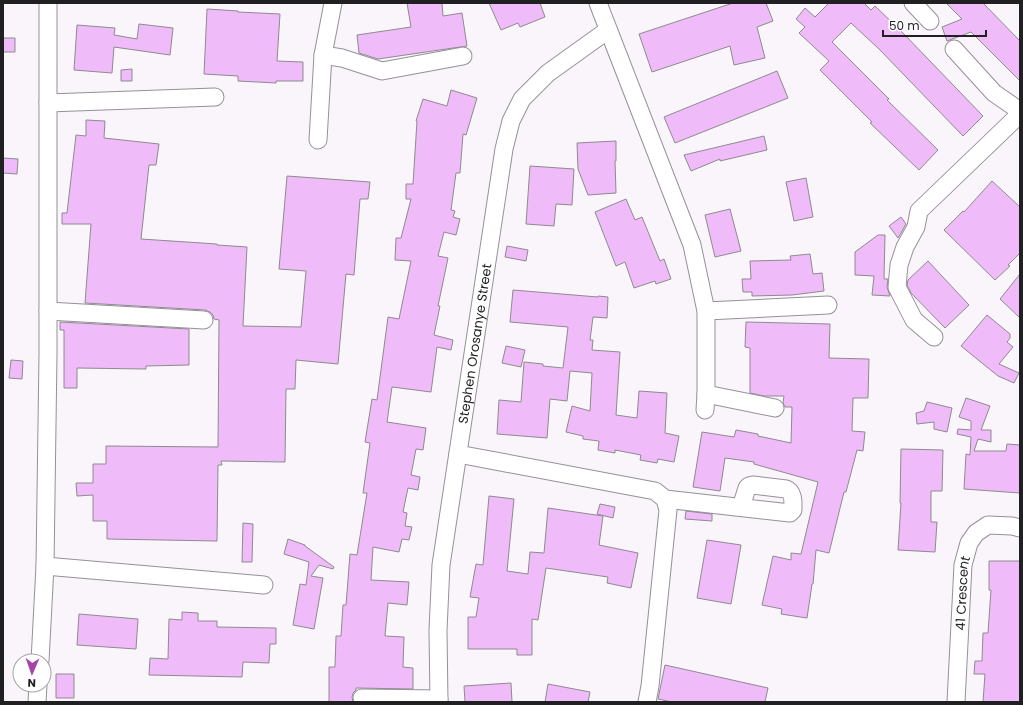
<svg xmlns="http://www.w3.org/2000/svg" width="1023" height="705" font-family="Poppins,sans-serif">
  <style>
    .building { fill: #f0bbf9; stroke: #8e8a8f }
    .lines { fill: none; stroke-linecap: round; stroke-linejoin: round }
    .minor-casing { stroke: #959197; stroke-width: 19 }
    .minor { stroke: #fff; stroke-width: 17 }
    .labels { text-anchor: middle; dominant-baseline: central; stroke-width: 3; stroke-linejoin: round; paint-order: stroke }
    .street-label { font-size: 13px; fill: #201f21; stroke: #fff }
  </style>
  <rect width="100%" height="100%" fill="#f9f5fb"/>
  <path class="building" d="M407,3h35l1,13 19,-3 5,33 -89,13 -19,-6 -2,-18 54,-8z
    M489,3h51l5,14 -25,10 -2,-4 -17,7z
    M733,3h33l7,18 -16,6 8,31 -31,7 -4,-19 -78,26 -13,-38z
    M829,3h35l7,7 4,-4 27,26 81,84 -20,20 -84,-87 -28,-26 -19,19 57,57 -2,1 51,50 -19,20 -49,-47 2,-1 -52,-52 9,-9 -30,-28 6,-6 -9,-8 9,-11 10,9z
    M946,3h37l37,38v40l-49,-49 -24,9 -5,-14 20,-8z
    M207,9l31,2v1l42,2 -3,47 26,1v19h-27v2l-38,-2v-5l-34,-2z
    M139,24l34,4 -3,27 -56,-8 -2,26 -38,-3 3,-45 38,3 -1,7 23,4z
    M3,38h12v14h-12z
    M132,69v12h-11v-11z
    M777,71l11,27 -113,45 -11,-26z
    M451,90l26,8 -11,37 -3,-1 -3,39h-4l-5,37 4,1 -2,6 7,2 -4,16 -12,-3 -6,24 10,2 -10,48h2l-6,29 19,5 -2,10 -14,-3 -6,45 -39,-5 -5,35 39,6 -3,22 -7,-1 -5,26 9,2 -2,13 -10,-2 -5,24 4,1 -2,13 7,1 -3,13 -7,-1 -3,13 -26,-5 -2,33 38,2 -2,23 -19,-2 -3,33 19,1 -1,30 10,1v21l-57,-1v2l-3,3 -1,4 1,5h-24v-35h6l1,-31h5l2,-31h3l4,-51 7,1 10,-62h-4l7,-50 -5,-1 7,-43 5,1 11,-83 11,2 12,-58 -16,-1 1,-22h5l10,-39h-5v-15h7l4,-63h-1l7,-22 24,7z
    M86,120l19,1 -1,17 55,6 -3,21h-7l-8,74 76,5v1l30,2 -4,79 58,1 5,-56 -27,-2 8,-93 83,6 -2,17h-8l-6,76 -8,-1 -8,90 -42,-4 -1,29h-9l-1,73 -64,-1 1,4h-4l-1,76 -110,-2v-18h-14v-26l-16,1 -1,-13h17v-19h13v-18l112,1 1,-127 -5,-1 -1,-4 -3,-3 -5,-2 -120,-7 6,-79h-29v-11h5l9,-78 10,1z
    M764,136l3,14 -47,11v-2l-29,12 -7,-16z
    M616,141v20h-1l1,32 -28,2 -10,-26 -1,-26z
    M3,158l15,1 -1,15 -14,-1z
    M530,166l44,3 -2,36 -16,-1 -2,22 -28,-2z
    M806,178l7,39 -19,4 -8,-39z
    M992,181l28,26v46l-12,12 2,1 -15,14 -51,-50 19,-19 1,1z
    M626,199l9,21 7,-3 18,44 4,-2 7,20 -15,5 -1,-3 -21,7 -9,-26 -9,4 -21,-54z
    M730,209l11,42 -26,6 -10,-42z
    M901,217l5,7 -8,14 -9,-12z
    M878,235h7l-1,44h4l-1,8 3,9 -18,-1 2,-19 -19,-1v-23z
    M507,246l21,4 -2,11 -21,-4z
    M810,254l3,20 9,-1 2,18 -32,4 -40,1v-4h-9l-1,-13h9l-1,-18 41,-1 -1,-4z
    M928,261l41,44 -24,23 -34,-35 -4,-8 1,-5z
    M1020,274v44l-20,-19z
    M513,290l85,7v-1l10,1 -1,21 -14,-1 -3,23h3l-1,10 28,2 -4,63 21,3 2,-27 28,2 -2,40 14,3 -5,26 -16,-3 -1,4 -17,-3 1,-5 -26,-5v3l-17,-3 1,-9 -16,-2v-3l-17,-4 6,-26 18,5 2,-38 -22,-2 -3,30 -17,-2 -3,39 -50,-4 2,-34 22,2 3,-40 19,2v2l20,2 5,-41 -58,-5z
    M987,315l23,19v4l-3,4 6,5 -14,17 20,9 -5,10 -16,-7 -37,-30z
    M60,322l129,7v36l-43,1v3l-69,-1v20h-13v-58h-4z
    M746,322l84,2 -1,34 40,1 -1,39h-15l-1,33 13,1 -2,19 -6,-1 -11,42h-2l-15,61 -13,-3 -3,34h-1l-5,34 -26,-4 1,-5 -20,-4 11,-49 18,4v-7l10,1 17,-72 -64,-18v-2l-29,-4 -5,33 -27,-4 9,-55 32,5 2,-7 22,4v2l33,7 1,-36h-7l-2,-4 1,-7h-20l-14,-3v-45l-5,-1z
    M506,346l19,4 -4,17 -19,-4z
    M11,360l12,1 -1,18 -13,-1z
    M966,398l24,8 -9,24h10v12l-13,-3 -4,12h32l1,-7 13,1v48l-56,-4 2,-35 4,1 1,-18 -14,-3 1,-5 13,1v-9l-12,-4z
    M927,402l25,6 -5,24 -13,-3v-7l-17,2 -1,-11 8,-2z
    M901,449l42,1 -1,41h-11v31h6l-2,30 -37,-2 3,-47h-1z
    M489,496l25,3 -7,72 21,3 2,-22 14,1 4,-45 55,8 -4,29 39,8 -7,35 -24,-5 1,-6 -62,-9 -8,52 -6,-1v36h-15v-6h-49v-32h8l3,-19 -9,-1 6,-33 7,1z
    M600,504l15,3 -2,11 -16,-4z
    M686,511l26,3v7l-27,-2z
    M243,523l10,1 -1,38h-10z
    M288,539l17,6v1l29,21 -1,2 -14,-4 -8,11 12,2 -9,51 -21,-4 7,-41 6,1 3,-23 -25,-8z
    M707,540l34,5 -10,59 -34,-6z
    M989,561h31v141h-37l2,-28h-11l1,-13h7l1,-28h5l3,-43h-2z
    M182,612l16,1v8h19v6l59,1v16h-6l-1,19 -26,-1 -1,15 -93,-2 1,-17 18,1 1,-40 13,1z
    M79,614l59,5 -2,30 -59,-4z
    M665,665l103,23 -3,14h-93l-14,-3z
    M56,674h18v24h-18z
    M511,683l1,19h-47l-1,-16z
    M548,684l42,8 -2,10h-43z"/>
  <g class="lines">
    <g class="minor-casing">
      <g id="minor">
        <path d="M598,3l94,242 14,66v83l-1,16"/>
        <path d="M913,3l17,18"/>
        <path d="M954,49l40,44 26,18"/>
        <path d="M323,55l19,3 40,13 81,-15"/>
        <path d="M48,103l167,-6"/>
        <path d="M318,140l5,-85 10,-52"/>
        <path d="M48,311l156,9"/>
        <path d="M706,311l122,-6"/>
        <path d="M934,337l-20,-17 -17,-33 2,-22 6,-18 11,-20 3,-16 101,-97"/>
        <path d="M706,394l69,14"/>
        <path d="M458,454l197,37 10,8 3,11 -18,176 -3,16"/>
        <path d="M665,499l125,14 3,-3c0,-7 1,-18 -7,-21l-33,-4 -4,1 -2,2 -6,19"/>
        <path d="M45,566l219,19"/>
        <path d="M40,661l5,-95 3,-212v-351"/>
        <path d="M362,698l77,1"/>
        <path d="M37,702l1,-17"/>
        <path id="s1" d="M439,702l-1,-72 3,-65 63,-416 7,-28 11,-22 26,-26 60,-43"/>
        <path id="s2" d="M956,702l7,-137 6,-22 7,-10 12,-8 24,1 8,2"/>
      </g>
    </g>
    <use href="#minor" class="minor"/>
  </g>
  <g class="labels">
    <g class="street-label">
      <text stroke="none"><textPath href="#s1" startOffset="361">Stephen Orosanye Street</textPath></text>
      <text stroke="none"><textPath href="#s2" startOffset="109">41 Crescent</textPath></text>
    </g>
  </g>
  <rect width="1023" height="705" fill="none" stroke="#201f21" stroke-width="8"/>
  <g transform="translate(32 673) rotate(182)"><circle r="19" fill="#ffffff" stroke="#a6a5a6"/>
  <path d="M0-3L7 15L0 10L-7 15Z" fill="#a643a9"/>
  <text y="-6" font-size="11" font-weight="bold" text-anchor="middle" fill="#201f21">N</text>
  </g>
  <path d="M883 30v6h103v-6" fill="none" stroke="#201f21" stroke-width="2"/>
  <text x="889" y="30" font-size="12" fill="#201f21" stroke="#ffffff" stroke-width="3" paint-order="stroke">50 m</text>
</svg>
